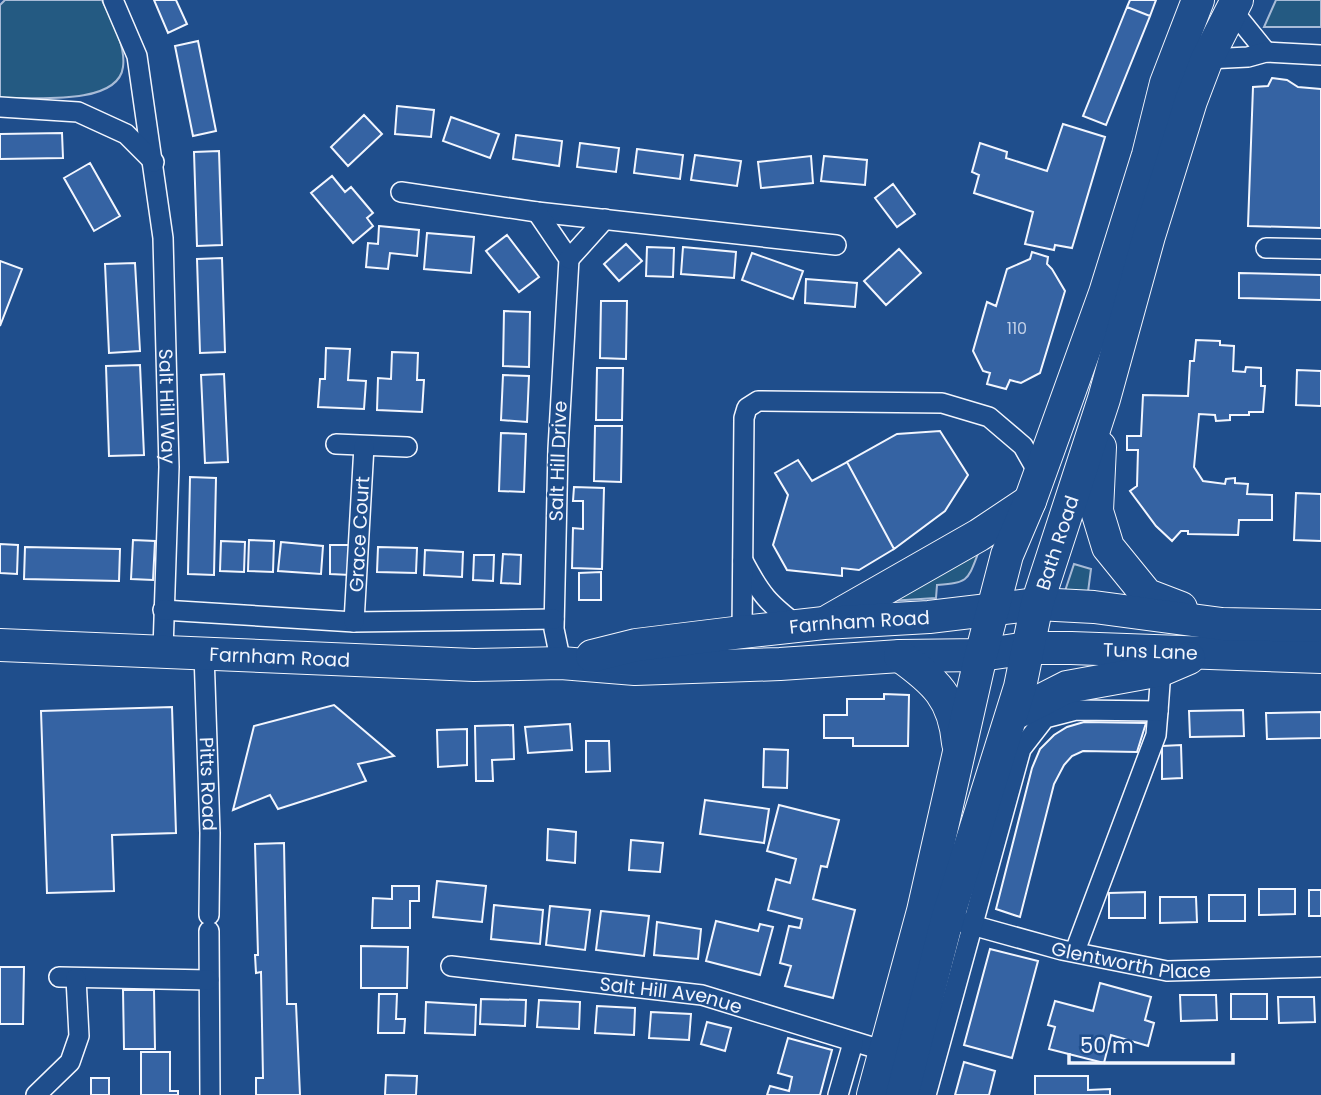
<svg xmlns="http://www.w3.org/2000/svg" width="1321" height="1095" font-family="Poppins,sans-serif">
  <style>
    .green { fill: #245a82; stroke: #a8bbd7; stroke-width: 2 }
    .building { fill: #3563a3; stroke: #f2f6ff; stroke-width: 2 }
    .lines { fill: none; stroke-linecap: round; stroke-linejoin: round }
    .street-casing { stroke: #f2f6ff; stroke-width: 22 }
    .primary-casing { stroke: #f2f6ff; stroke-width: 34 }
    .street { stroke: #1f4e8c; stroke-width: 19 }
    .primary { stroke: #1f4e8c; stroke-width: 32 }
    .labels { text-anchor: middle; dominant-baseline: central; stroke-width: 5; stroke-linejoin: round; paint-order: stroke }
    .number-label { font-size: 16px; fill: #c3d1e8 }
    .street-label { font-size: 19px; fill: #f2f6ff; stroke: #1f4e8c }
  </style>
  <rect width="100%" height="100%" fill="#1f4e8c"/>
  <path class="green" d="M5,0h97c9,19 24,45 21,67 -5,40 -94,30 -123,31v-93z
    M1276,0h45v27h-57z
    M979,551c-12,31 -10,31 -42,34l-1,13 -47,3z
    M1074,564l17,5 -3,23 -23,-1z"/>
  <path class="building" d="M154,0h22l11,24 -19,9z
    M1130,0h26l-6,16 -23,-9z
    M1127,7l23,9 -44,109 -23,-9z
    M198,41l18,90 -23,5 -18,-90z
    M1272,78l15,2 11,7 23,2v139l-73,-2 5,-139 15,-1z
    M397,106l37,4 -3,27 -36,-3z
    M364,115l18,19 -34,32 -17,-19z
    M451,117l48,17 -9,24 -47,-17z
    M1063,124l42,13 -33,111 -17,-3 -1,5 -29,-6 8,-32 -59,-19 5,-18 -7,-3 8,-29 27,9 -1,6 41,13z
    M62,133l1,25 -63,1v-25z
    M516,135l46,6 -3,25 -46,-7z
    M580,143l39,5 -3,24 -39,-5z
    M637,149l46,6 -3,24 -46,-6z
    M219,151l3,94 -25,1 -3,-94z
    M695,155l46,6 -4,25 -46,-6z
    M811,156l2,27 -52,5 -3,-26z
    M824,156l43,4 -2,25 -44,-4z
    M90,163l30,53 -26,15 -30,-53z
    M332,176l13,16 6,-5 22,26 -6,5 6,8 -20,17 -42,-50z
    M893,184l22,30 -18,13 -22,-29z
    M379,226l40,4 -2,26 -27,-3 -2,16 -22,-2 2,-24 10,1z
    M427,233l47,4 -3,36 -47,-4z
    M507,235l32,42 -20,15 -33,-41z
    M626,244l16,17 -23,20 -15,-17z
    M647,247l27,1 -1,29 -27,-1z
    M683,247l53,5 -2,26 -53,-4z
    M899,249l22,24 -35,32 -22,-24z
    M1032,252l16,5 -1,7 5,5 13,22 -25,82 -19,10 -11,-3 -4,9 -19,-5 3,-11 -7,-2 -10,-20 14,-49 9,4 11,-37 23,-10z
    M752,253l51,18 -10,28 -51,-19z
    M222,258l3,94 -25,1 -3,-94z
    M0,261l22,8 -22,57z
    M135,263l5,88 -31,2 -4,-89z
    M1239,273l82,2v25l-82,-2z
    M806,279l51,4 -2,24 -50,-4z
    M601,301h26l-1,58 -26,-1z
    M504,311l26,1 -1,55 -26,-1z
    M1196,340l24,1v4l14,1 -1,25 12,1 1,-5 15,1v18h4l-2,26h-14v3h-19v5l-14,1 -1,-6 -16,-1 -5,53 9,14 22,3 1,-5 9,-1v5l13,1 -1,10 25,1v25h-33l-1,15 -50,-1v-3h-7l-9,10 -16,-15 -26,-35 7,-5 1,-36h-11v-14h14l2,-41 45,1 2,-35h4z
    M326,348l24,1 -2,31 18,1 -2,28 -46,-2 2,-28h5z
    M392,352l26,1 -1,27h7l-2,32 -45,-2 1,-32 13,1z
    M140,365l4,90 -35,1 -3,-90z
    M597,368h26l-1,52h-26z
    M1297,370l24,1v35l-25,-1z
    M224,374l4,88 -23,1 -4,-88z
    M503,375l26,1 -2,46 -26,-2z
    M595,426h27l-1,56 -27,-1z
    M940,431l28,44 -23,36 -51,38 -47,-87 50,-28z
    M501,433l25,1 -2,58 -25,-1z
    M798,460l14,21 35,-19 47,87 -35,21 -17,-2v8l-55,-6 -14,-25 15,-50 -13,-22z
    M190,477l26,1 -2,97 -26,-1z
    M574,487l30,1 -2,81 -30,-1 1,-40 10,1v-28h-10z
    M1296,493l25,1v47l-27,-1z
    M133,540l22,1 -2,39 -22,-1z
    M249,540l25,1 -1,31 -25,-1z
    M221,541l24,1 -1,30 -24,-1z
    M281,542l42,4 -2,28 -43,-3z
    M0,544l18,1 -1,29 -17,-1z
    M330,545h20v30l-20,-1z
    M25,547l95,2 -1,32 -95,-2z
    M378,547l39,1 -1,25 -39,-1z
    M425,550l38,2 -1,25 -38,-2z
    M503,554l18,1 -1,29 -19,-1z
    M474,555h20l-1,26 -20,-1z
    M601,572v28h-22v-27z
    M884,694l25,1 -1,51h-55v-8h-29v-23h23v-16h37z
    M334,705l60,51 -36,8 8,17 -88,28 -8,-14 -37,15 21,-84z
    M172,707l4,126 -64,2 2,56 -67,2 -6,-182z
    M1243,710l1,26 -54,1 -1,-26z
    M1321,712v26l-54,1 -1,-26z
    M1084,722l62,1 -9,29 -54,-1 -11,5 -8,9 -10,19 -34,133 -24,-8 36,-141 8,-19 14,-14 13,-8z
    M570,724l2,26 -44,3 -3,-26z
    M513,725l1,34 -22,1 1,21h-17l-1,-55z
    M467,729v36l-29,2 -1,-37z
    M586,741h23l1,30 -24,1z
    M1181,745l1,33 -20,1v-33z
    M764,749l24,1 -1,38 -24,-1z
    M705,800l64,9 -5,34 -64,-9z
    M779,805l60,15 -12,47 -6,-1 -8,33 42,11 -22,88 -48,-12 6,-20 -11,-3 9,-37 11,2 2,-9 -34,-9 8,-31 14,4 6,-24 -29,-8z
    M548,829l28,3 -1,31 -28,-3z
    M631,840l32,3 -3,29 -31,-2z
    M284,843l3,161h9l4,91h-44v-17h7l-2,-106 -5,1 -1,-18h3l-3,-111z
    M437,881l49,5 -4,36 -49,-5z
    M392,886h27v15h-9v27h-38l1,-30 19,1z
    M1259,889h36v25l-36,1z
    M1309,890h12v26h-12z
    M1145,892v26h-36v-25z
    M1209,895h36v26h-36z
    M1160,897h36l1,25 -37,1z
    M494,905l49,5 -3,34 -49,-5z
    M550,906l40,4 -5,40 -39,-5z
    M601,911l48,5 -5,40 -48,-6z
    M716,921l42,10 2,-7 13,3 -13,48 -54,-14z
    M657,922l44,7 -3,30 -44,-4z
    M361,946l47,1 -1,41h-46z
    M990,949l48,12 -26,97 -48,-13z
    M0,967h24l-1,57h-23z
    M1100,983l51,14 -6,23 9,3 -6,23 -37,-11 -7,28 -55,-14 6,-22 -7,-2 7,-24 38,10z
    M123,990h31l1,59h-31z
    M379,994h18l-1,25h9l-1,14h-26z
    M1231,994h36v25h-36z
    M1180,995h36l1,25 -36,1z
    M1278,997h36l1,25 -36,1z
    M481,999l45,1 -1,26 -45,-2z
    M539,1000l41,2 -1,27 -42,-2z
    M426,1002l50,3 -1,30 -50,-2z
    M597,1006l38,2 -1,27 -39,-2z
    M651,1012l40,2 -2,26 -40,-2z
    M707,1022l24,6 -6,23 -24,-7z
    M788,1038l44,12 -12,45h-53l3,-9 19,5 3,-14 -14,-4z
    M141,1052h29v39h8v4h-37z
    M964,1062l31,9 -6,24h-34z
    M386,1075l31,1 -1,19h-31z
    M1035,1076h53v14l22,-1v6h-75z
    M91,1078h18v17h-18z"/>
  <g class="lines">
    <g class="street-casing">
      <g id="street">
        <path id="s1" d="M113,0l24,56 26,182 6,229 -6,183"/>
        <path d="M1232,10l34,42"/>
        <path d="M1207,59l41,-2 18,-5 55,3"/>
        <path d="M0,107l78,5 48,22 28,28"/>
        <path d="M401,192l136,20 299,33"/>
        <path d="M537,212l32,47 -11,190 -4,180 7,34"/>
        <path d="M1266,248l55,1"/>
        <path d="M569,259l36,-40"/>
        <path d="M336,444l71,3"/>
        <path d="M743,561c18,34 25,42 55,65"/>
        <path d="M163,610l191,12 200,-3"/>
        <path id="s2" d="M354,622l10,-176"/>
        <path d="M742,632l2,-214 3,-10 11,-7 184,2 47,14 34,29 16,28"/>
        <path id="s3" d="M204,653l6,180 -1,82"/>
        <path id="s4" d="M961,922l101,28 105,21 154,-4"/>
        <path d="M209,931l1,164"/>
        <path d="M1075,951l81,-216 2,-24"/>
        <path id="s5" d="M451,966l251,29 183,56"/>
        <path d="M59,977l150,3"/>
        <path d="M36,1095l34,-33 9,-26 -3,-58"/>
        <path d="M838,1095l15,-52"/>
        <path d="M926,1095l95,-346 24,-31 31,-8 82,1 3,-41"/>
      </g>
    </g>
    <g class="primary-casing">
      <g id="primary">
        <path d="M1100,447l-3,64 11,36 39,48 34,13"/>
        <path d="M830,620l149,-85 51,-34"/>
        <path id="s6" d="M0,645l474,20 87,-2 74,6 145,-5 120,-8 81,-1 47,-7h43l250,9"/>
        <path id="s7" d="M592,656l44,-11 106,-13 82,-9 105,-6 108,-13 57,3 128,17 99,2"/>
        <path d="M900,656c35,25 54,42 58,87"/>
        <path d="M1012,715l55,-28 94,-17 28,-12"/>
        <path d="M873,1095l50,-184 58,-256 26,-100 23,-54 75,-208 43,-138 18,-72 32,-83"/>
        <path id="s8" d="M902,1095l45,-175 73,-233 17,-83 67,-205 45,-163 42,-135 16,-42 30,-59"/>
      </g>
    </g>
    <use href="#street" class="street"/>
    <use href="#primary" class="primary"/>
  </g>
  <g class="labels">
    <g class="number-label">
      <text x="1017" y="328">110</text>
    </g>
    <g class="street-label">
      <text stroke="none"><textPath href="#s1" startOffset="413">Salt Hill Way</textPath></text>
      <text transform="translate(558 461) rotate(-88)">Salt Hill Drive</text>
      <text stroke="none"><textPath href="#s2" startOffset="88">Grace Court</textPath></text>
      <text stroke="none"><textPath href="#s8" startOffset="574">Bath Road</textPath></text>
      <text stroke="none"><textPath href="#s7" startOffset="270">Farnham Road</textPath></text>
      <text stroke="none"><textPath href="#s6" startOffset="1152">Tuns Lane</textPath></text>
      <text stroke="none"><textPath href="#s6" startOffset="280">Farnham Road</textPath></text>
      <text stroke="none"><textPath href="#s3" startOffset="131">Pitts Road</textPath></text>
      <text stroke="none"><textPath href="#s4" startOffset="175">Glentworth Place</textPath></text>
      <text stroke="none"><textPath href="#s5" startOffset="222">Salt Hill Avenue</textPath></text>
    </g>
  </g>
  <path d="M1069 1053v10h164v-10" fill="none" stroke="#f2f6ff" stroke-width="3.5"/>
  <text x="1080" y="1053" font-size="21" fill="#f2f6ff" stroke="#1f4e8c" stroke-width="5" paint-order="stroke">50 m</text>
</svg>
